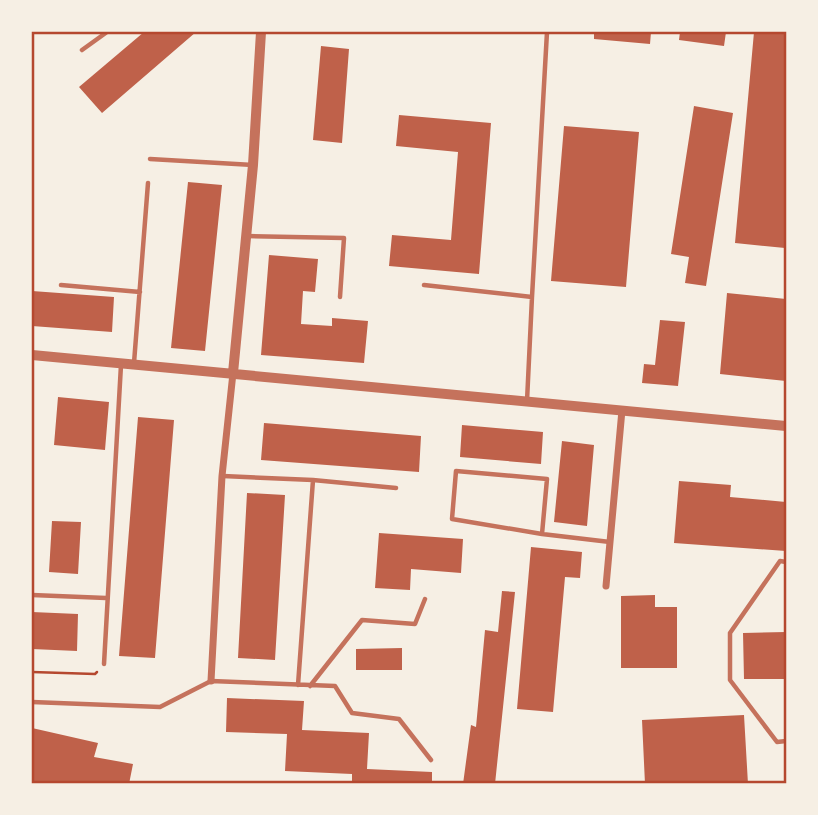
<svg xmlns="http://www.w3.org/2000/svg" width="818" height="815" font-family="Inter,sans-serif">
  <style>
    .building { fill: #bf614a }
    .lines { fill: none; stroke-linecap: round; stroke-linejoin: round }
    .path { stroke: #b5482f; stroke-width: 2.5 }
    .service { stroke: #c5725c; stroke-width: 4.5 }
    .minor { stroke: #c5725c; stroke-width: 7 }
    .tertiary { stroke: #c5725c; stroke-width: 10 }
    .neatline { fill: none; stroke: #b5482f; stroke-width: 2.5 }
  </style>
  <rect width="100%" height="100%" fill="#f6efe4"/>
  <path class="building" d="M144,32h52l-94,81 -23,-26z
    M594,32h57l-1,12 -56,-5z
    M680,32h46l-2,14 -45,-6z
    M754,32h32l-1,216 -50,-5z
    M321,46l28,3 -7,94 -29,-3z
    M694,106l39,7 -27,173 -21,-3 4,-26 -18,-3z
    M399,115l92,8 -12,151 -90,-8 3,-31 59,5 7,-88 -62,-6z
    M564,126l75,6 -13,155 -75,-6z
    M188,182l34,3 -17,166 -34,-3z
    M269,255l49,4 -3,33 -12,-1 -2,33 31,2v-8l36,3 -4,42 -103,-8z
    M32,291l82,6 -2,35 -80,-6z
    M727,293l59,6v82l-66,-7z
    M660,320l25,2 -7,64 -36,-3 2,-19 11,1z
    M58,397l51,5 -4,48 -51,-5z
    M138,417l36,3 -19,238 -36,-2z
    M264,423l157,13 -2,36 -158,-12z
    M462,425l81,7 -2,32 -81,-7z
    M562,441l32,4 -7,81 -33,-4z
    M679,481l52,4 -1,12 56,5v49l-112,-8z
    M247,493l38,2 -10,165 -37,-2z
    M52,521l29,1 -3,52 -29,-2z
    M379,533l84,6 -2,34 -50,-4 -1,21 -35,-2z
    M531,547l51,5 -2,26 -15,-1 -12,135 -36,-3z
    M502,591l13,1 -20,192h-32l8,-59 5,2 9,-97 13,2z
    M655,595v12h22v61h-56v-72z
    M32,612l46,2 -1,37 -45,-2z
    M786,632v47h-42l-1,-46z
    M402,648v22h-46v-21z
    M227,698l77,3 -2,29 67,3 -2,36 65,3v12h-80v-10l-67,-3 2,-37 -61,-2z
    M744,715l4,69h-103l-3,-64z
    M32,728l66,15 -4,14 39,7 -4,20 -97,-1z"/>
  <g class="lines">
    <path class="path" d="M32,672l63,2 2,-2"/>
    <path class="service" d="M82,50l25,-18
      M150,159l103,6
      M247,236l97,2 -4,59
      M61,285l79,7
      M424,285l108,12 -5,104
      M532,297l15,-265
      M134,363l14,-180
      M223,476l90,4 83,8
      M542,534l-90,-15 4,-48 91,8 -5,55 68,8
      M786,562l-6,-1 -50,72v47l47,62 9,-1
      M32,595l74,3
      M104,664l17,-299
      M298,685l15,-205
      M310,686l52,-66 53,4 10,-25
      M32,702l128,5 51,-26 124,5 17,27 47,6 32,41"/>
    <path class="minor" d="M606,586l16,-176
      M211,681l11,-205 11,-103"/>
    <path class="tertiary" d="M32,355l754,71
      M233,373l20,-208 8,-133"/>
  </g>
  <rect width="818" height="815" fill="none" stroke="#f6efe4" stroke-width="66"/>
  <rect x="33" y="33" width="752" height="749" class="neatline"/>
</svg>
